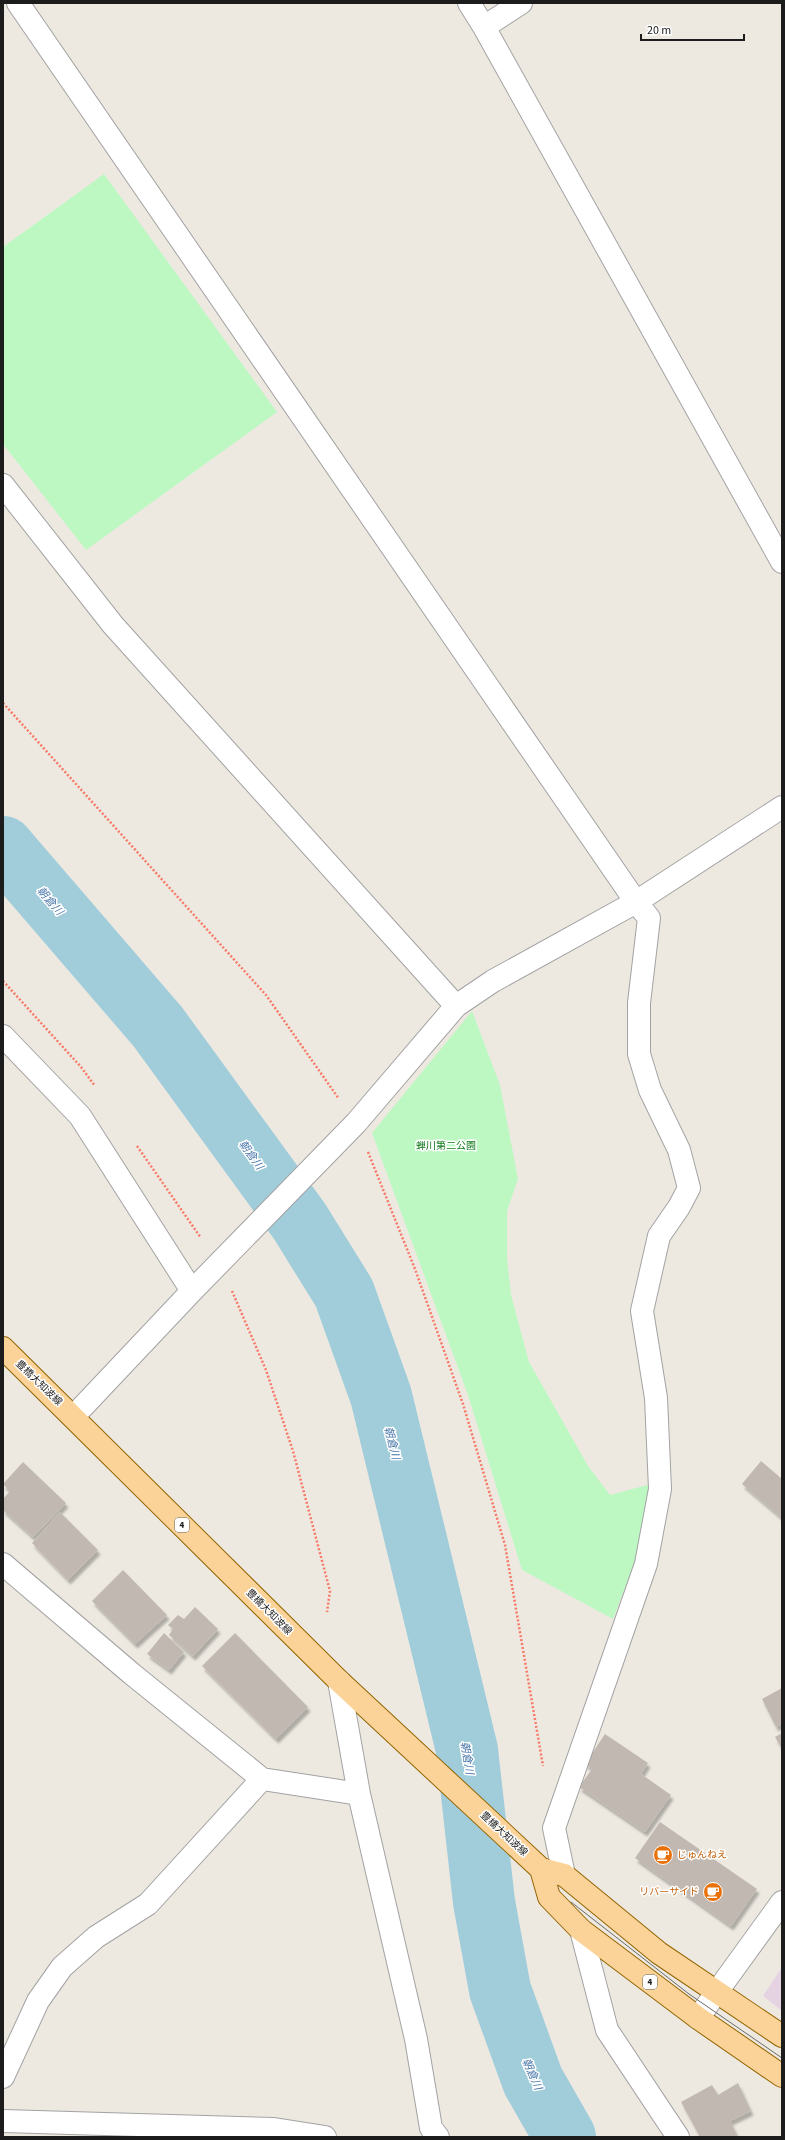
<svg xmlns="http://www.w3.org/2000/svg" width="785" height="2140" font-family="'Source Sans 3','Noto Sans JP',sans-serif">
  <style>
    .industrial { fill: #e6d3e2 }
    .park { fill: #bdf8c3 }
    .lines { fill: none; stroke-linecap: round; stroke-linejoin: round }
    .river { stroke: #a1cddb; stroke-width: 62 }
    .building { fill: #c1b9b1; filter: url(#shadow) }
    .minor-casing { stroke: #a3a3a3; stroke-width: 24 }
    .tertiary-casing { stroke: #a3a3a3; stroke-width: 24 }
    .primary-casing { stroke: #926501; stroke-width: 24 }
    .path { stroke: #f87967; stroke-width: 2.5; stroke-dasharray: 2 2; stroke-linecap: butt }
    .minor { stroke: #fff; stroke-width: 22 }
    .tertiary { stroke: #fff; stroke-width: 22 }
    .primary { stroke: #fbd398; stroke-width: 22 }
    .tram { stroke: #6a6a6a; stroke-width: 1 }
    .labels { text-anchor: middle; dominant-baseline: central; stroke-width: 3; stroke-linejoin: round; paint-order: stroke }
    .shield { fill: #fff; stroke: #606060; stroke-width: 1 }
    .shield-label { font-size: 9px; font-weight: bold; fill: #1c1c1c }
    .park-label { font-size: 10px; fill: #0c7717; stroke: #fff }
    .street-label { font-size: 10px; fill: #1c1c1c; stroke: #fff }
    .food-label { font-size: 10px; fill: #c56008; stroke: #fff; text-anchor: start }
    .water-label { font-size: 11px; font-style: italic; fill: #4a77a9; stroke: #fff }
  </style>
  <defs>
    <filter id="shadow"><feDropShadow dx="2.5" dy="4.5" stdDeviation="1" flood-color="#0004"/></filter>
  </defs>
  <rect width="100%" height="100%" fill="#ede9e1"/>
  <path class="industrial" d="M782,1967v44l-19,-15z"/>
  <path class="park" d="M104,174l173,238 -191,138 -83,-106v-197z
    M472,1011l28,74 18,94 -11,32v47l4,37 18,67 59,104 22,29 41,-11 -8,56 -30,79 -91,-49 -54,-175 -96,-262z"/>
  <g class="lines">
    <path class="river" d="M3,847l155,180 142,195 44,71 37,103 86,354 17,152 16,88 33,91 32,56"/>
  </g>
  <path class="building" d="M761,1461l21,18 -1,38 -39,-33z
    M23,1462l43,41 -33,34 -30,-27v-11l7,-8 -7,-7z
    M60,1512l38,38 -30,30 -36,-37z
    M123,1570l44,45 -32,29 -43,-43z
    M195,1607l23,22 -25,27 -24,-21 4,-6 -5,-4 10,-10 6,4z
    M164,1633l20,19 -15,18 -22,-16z
    M235,1633l73,74 -32,32 -74,-73z
    M782,1688v36l-6,3 -14,-28z
    M782,1733v16l-7,-12z
    M605,1734l43,29 -7,11 30,21 -26,37 -66,-45 13,-18 -7,-5z
    M660,1822l97,67 -26,37 -96,-68z
    M738,2083l13,28 -21,10 8,16h-38l-19,-35 31,-17 6,10z"/>
  <g class="lines">
    <g class="minor-casing">
      <path id="minor" d="M469,3l15,24 298,535
        M484,27l37,-24
        M3,485l110,140 343,381
        M3,1036l77,80 112,175
        M73,1417l119,-126 164,-168 100,-117 37,-25 143,-79 146,-95
        M3,1564l129,110 130,105 97,15
        M339,1681l20,113 57,245 15,89 7,9
        M564,1875l-10,-47 92,-264 14,-75 -4,-91 -14,-87 17,-75 20,-29 10,-19 -10,-38 -29,-60 -11,-36v-51l10,-85 -13,-16
        M581,1930l26,100 71,107
        M698,2018l84,-116
        M3,2077l35,-76 24,-34 34,-30 52,-33 114,-125"/>
    </g>
    <g class="tertiary-casing">
      <path id="tertiary" d="M18,3l618,899
        M3,2121l271,8 51,8"/>
    </g>
    <g class="primary-casing">
      <path id="primary" d="M3,1348l336,333 202,188 23,6 95,78 123,83
        M541,1869l8,28 32,33 117,88 84,58"/>
    </g>
    <path class="path" d="M3,703l263,292 73,104
      M3,981l78,86 14,19
      M137,1146l64,92
      M368,1152l47,117 48,135 42,141 38,221
      M232,1291l34,79 27,81 37,140 -3,21"/>
    <use href="#minor" class="minor"/>
    <use href="#tertiary" class="tertiary"/>
    <use href="#primary" class="primary"/>
    <path class="tram" d="M571,1902l118,92 93,64"/>
  </g>
  <defs>
    <g id="cafe-disc" transform="scale(1)"><circle r="9.5" fill="#e8710a" stroke="#fff"/><path d="M-5.5-4.5H6V0H3Q3 3.5 0 3.5H-2.5Q-5.5 3.5-5.5 0ZM3-3.2v2h1.7v-2ZM-6 4.5H4V6H-6Z" fill="#fff"/></g>
  </defs>
  <g fill-rule="evenodd">
    <use href="#cafe-disc" x="663" y="1855"/>
    <use href="#cafe-disc" x="713" y="1892"/>
  </g>
  <g class="labels">
    <g class="shield">
      <rect x="175" y="1518" width="14" height="14" rx="3"/>
      <rect x="643" y="1975" width="14" height="14" rx="3"/>
    </g>
    <g class="shield-label">
      <text x="182" y="1525">4</text>
      <text x="650" y="1982">4</text>
    </g>
    <g class="park-label">
      <text x="446" y="1146">蝉川第二公園</text>
    </g>
    <g class="street-label">
      <text transform="translate(39 1383) rotate(44)">豊橋大知波線</text>
      <text transform="translate(269 1612) rotate(45)">豊橋大知波線</text>
      <text transform="translate(504 1834) rotate(43)">豊橋大知波線</text>
    </g>
    <g class="food-label">
      <text x="677" y="1855">じゅんねえ</text>
      <text x="699" y="1892" text-anchor="end">リバーサイド</text>
    </g>
    <g class="water-label">
      <text transform="translate(50 901) rotate(49)">朝倉川</text>
      <text transform="translate(251 1155) rotate(54)">朝倉川</text>
      <text transform="translate(392 1443) rotate(76)">朝倉川</text>
      <text transform="translate(467 1758) rotate(81)">朝倉川</text>
      <text transform="translate(532 2074) rotate(67)">朝倉川</text>
    </g>
  </g>
  <rect width="785" height="2140" fill="none" stroke="#1c1c1c" stroke-width="8"/>
  <path d="M641 34v6h103v-6" fill="none" stroke="#1c1c1c" stroke-width="2"/>
  <text x="647" y="34" font-size="12" fill="#1c1c1c" stroke="#ffffff" stroke-width="3" paint-order="stroke">20 m</text>
</svg>
